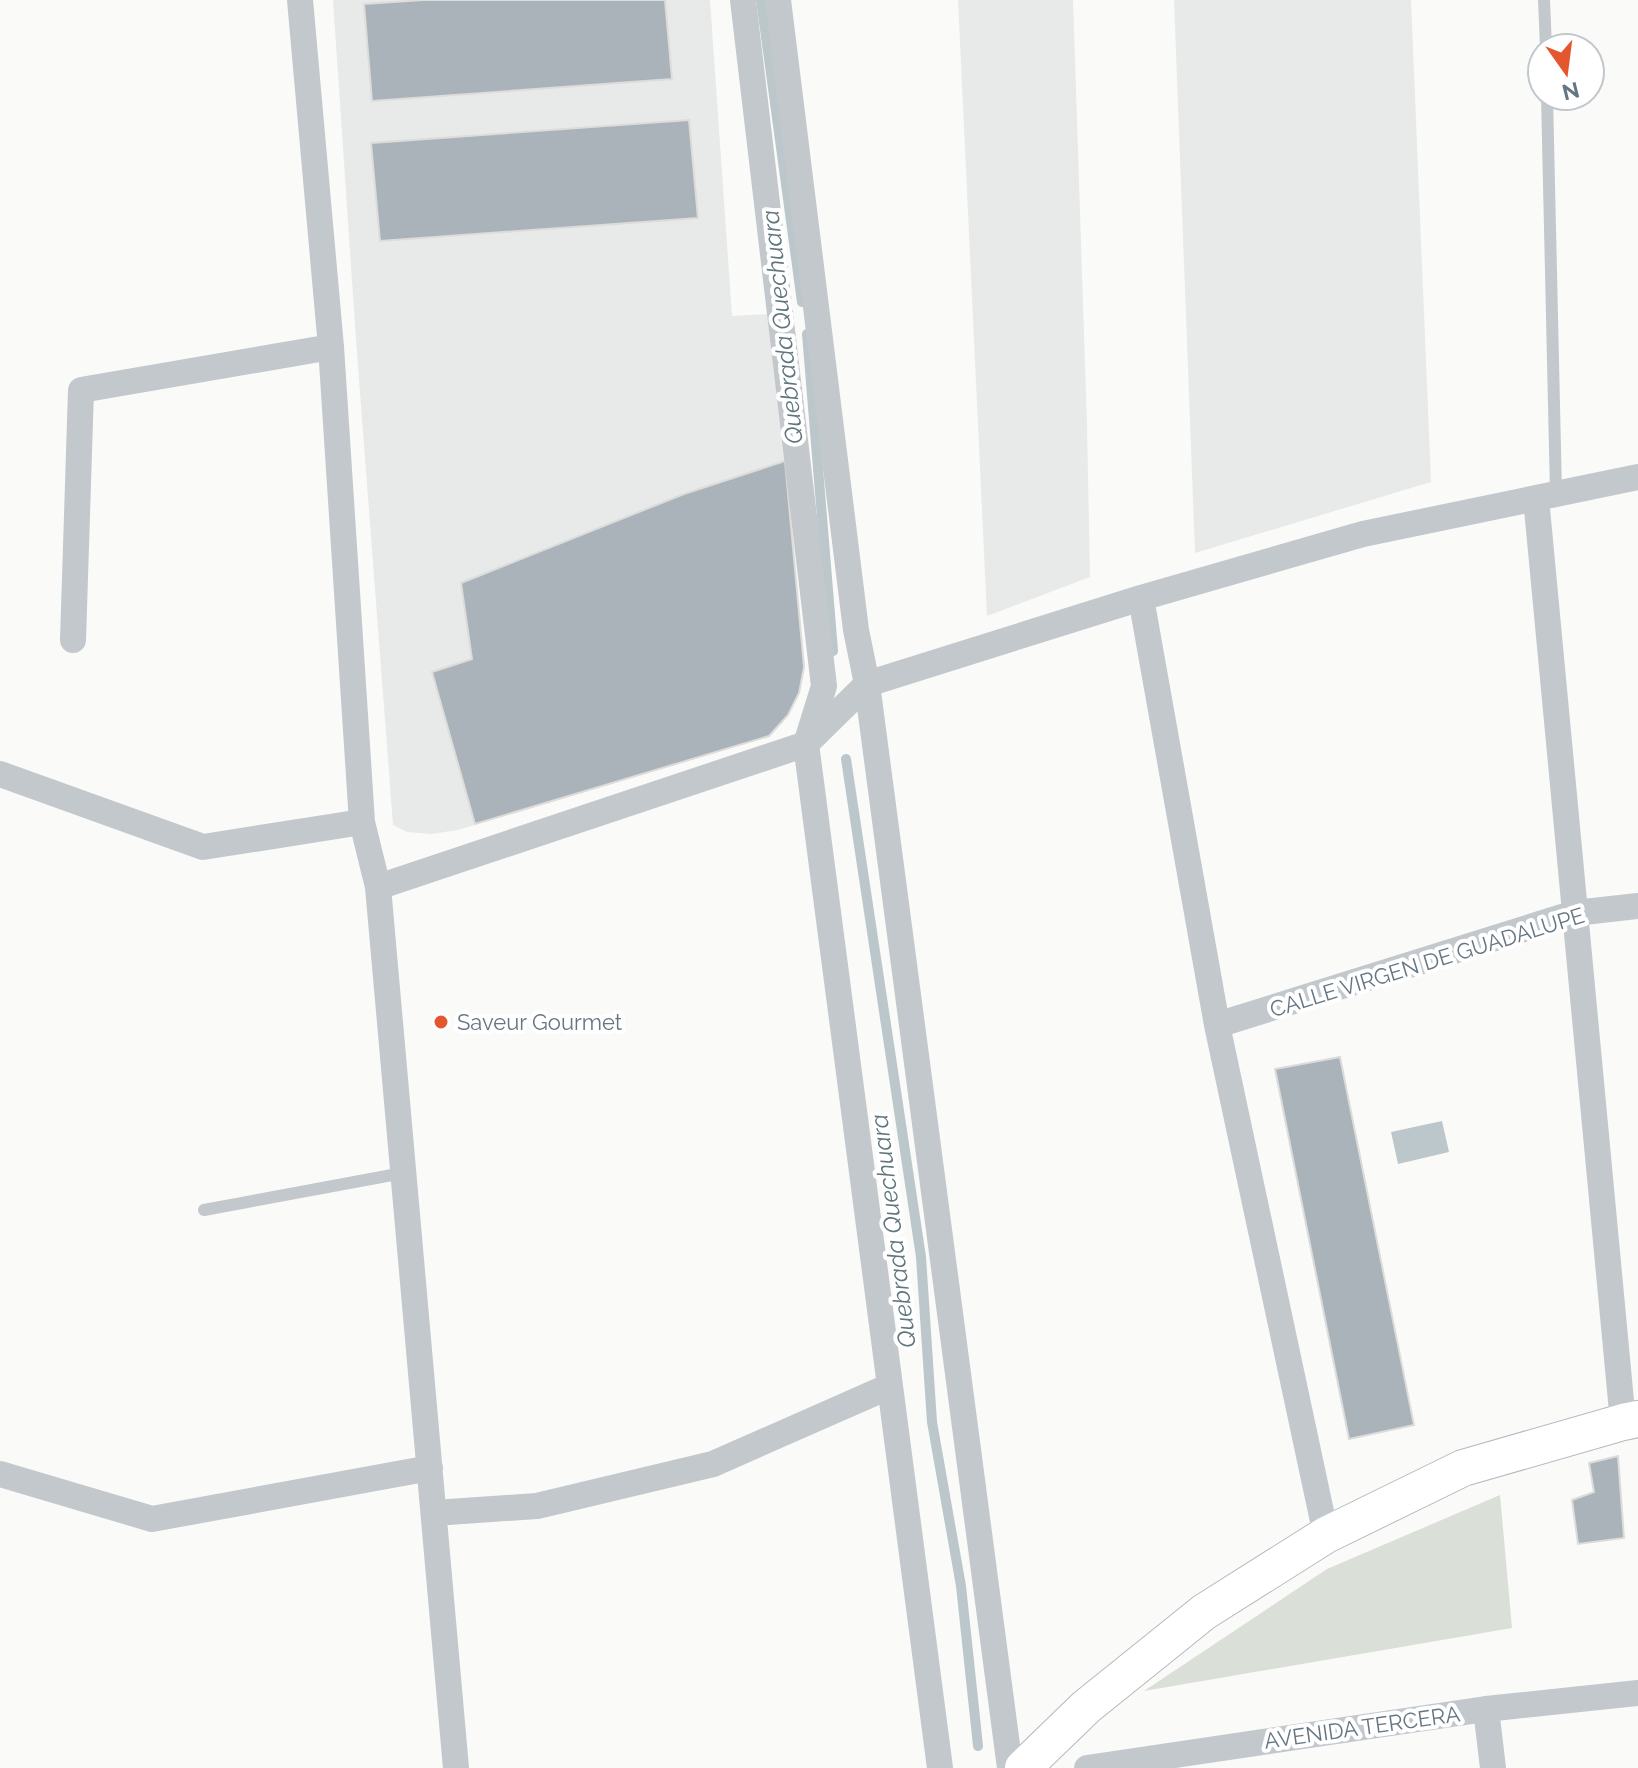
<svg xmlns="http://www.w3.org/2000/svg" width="1638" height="1768" font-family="Raleway,sans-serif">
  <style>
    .built { fill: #e8e9e9 }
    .green { fill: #dadfd7 }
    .water { fill: #bbc7cb }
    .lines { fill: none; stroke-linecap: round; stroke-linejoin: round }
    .stream { stroke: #bbc7cb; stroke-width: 10 }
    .building { fill: #aab3b9; stroke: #dcdcda; stroke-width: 2 }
    .secondary-casing { stroke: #b3babf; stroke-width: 38 }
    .lane { stroke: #c3c8cc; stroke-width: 12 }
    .street { stroke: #c3c8cc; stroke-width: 26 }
    .secondary { stroke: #fff; stroke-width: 36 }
    .poi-dot { fill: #e4572e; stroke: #fff; stroke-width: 3 }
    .labels { text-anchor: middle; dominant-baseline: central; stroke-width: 8; stroke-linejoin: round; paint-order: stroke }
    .street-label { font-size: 22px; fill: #657683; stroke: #fff }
    .poi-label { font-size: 22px; fill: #657683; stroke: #fff; text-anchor: start }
    .water-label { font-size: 24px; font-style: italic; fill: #60757c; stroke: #fff }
  </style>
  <rect width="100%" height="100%" fill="#fafaf8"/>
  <path class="built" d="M333,0h377l22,316 39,-2 33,353 -5,26 -11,22 -19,21 -311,94 -27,4 -24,-2 -14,-7 -37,-485z
    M958,0h115l14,424 3,153 -103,39z
    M1174,0h237l20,482 -236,71z"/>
  <path class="green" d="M1500,1495l12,133 -368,63 183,-122z"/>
  <path class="water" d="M1442,1121l7,31 -51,12 -7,-32z"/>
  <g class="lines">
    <path class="stream" d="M761,0l41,302
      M807,334l26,317
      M846,759l75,498 11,165 29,164 17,160"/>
  </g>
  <path class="building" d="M423,0h242l7,79 -300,22 -8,-97z
    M689,120l9,98 -318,23 -9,-98z
    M785,461l19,206 -5,26 -11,22 -19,21 -294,88 -43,-152 40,-13 -11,-76 223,-89z
    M1340,1057l74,368 -65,14 -74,-370z
    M1618,1456l6,82 -46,6 -6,-44 22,-8 -5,-29z"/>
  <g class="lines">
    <g class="secondary-casing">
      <path id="secondary" d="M1023,1768l63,-61 118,-95 122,-77 137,-67 160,-46 15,-3"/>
    </g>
    <path class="lane" d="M1544,0l2,48
      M1547,96l9,397
      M204,1210l199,-37"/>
    <path class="street" d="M300,0l31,347 31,475 16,65 78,881
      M743,0l81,686 -18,58 134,1024
      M778,0l78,630 11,54 143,1084
      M1536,498l87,924
      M1141,598l76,427 109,510
      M73,640l8,-250 250,-43
      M0,774l203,73 159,-25
      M378,887l428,-143 61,-60 274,-86 222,-64 275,-57
      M1217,1025l358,-112 63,-7
      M0,1474l152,45 278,-51
      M434,1513l103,-7 176,-42 177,-78
      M1486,1709l7,59
      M1087,1768l399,-59 152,-16"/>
    <use href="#secondary" class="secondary"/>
  </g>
  <circle class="poi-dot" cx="441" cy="1022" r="8"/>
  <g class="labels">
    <g class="street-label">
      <text transform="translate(1427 962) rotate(-17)">CALLE VIRGEN DE GUADALUPE</text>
      <text transform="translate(1362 1727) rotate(-8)">AVENIDA TERCERA</text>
    </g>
    <g class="poi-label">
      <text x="457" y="1022">Saveur Gourmet</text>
    </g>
    <g class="water-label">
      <text transform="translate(782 327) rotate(-96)">Quebrada Quechuara</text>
      <text transform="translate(893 1231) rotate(-97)">Quebrada Quechuara</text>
    </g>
  </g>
  <g transform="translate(1566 72) rotate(166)"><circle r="38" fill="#ffffff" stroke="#c1c8cd" stroke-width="2"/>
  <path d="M0-6L14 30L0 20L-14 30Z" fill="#e4572e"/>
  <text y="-12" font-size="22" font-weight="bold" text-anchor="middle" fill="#657683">N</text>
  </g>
</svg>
